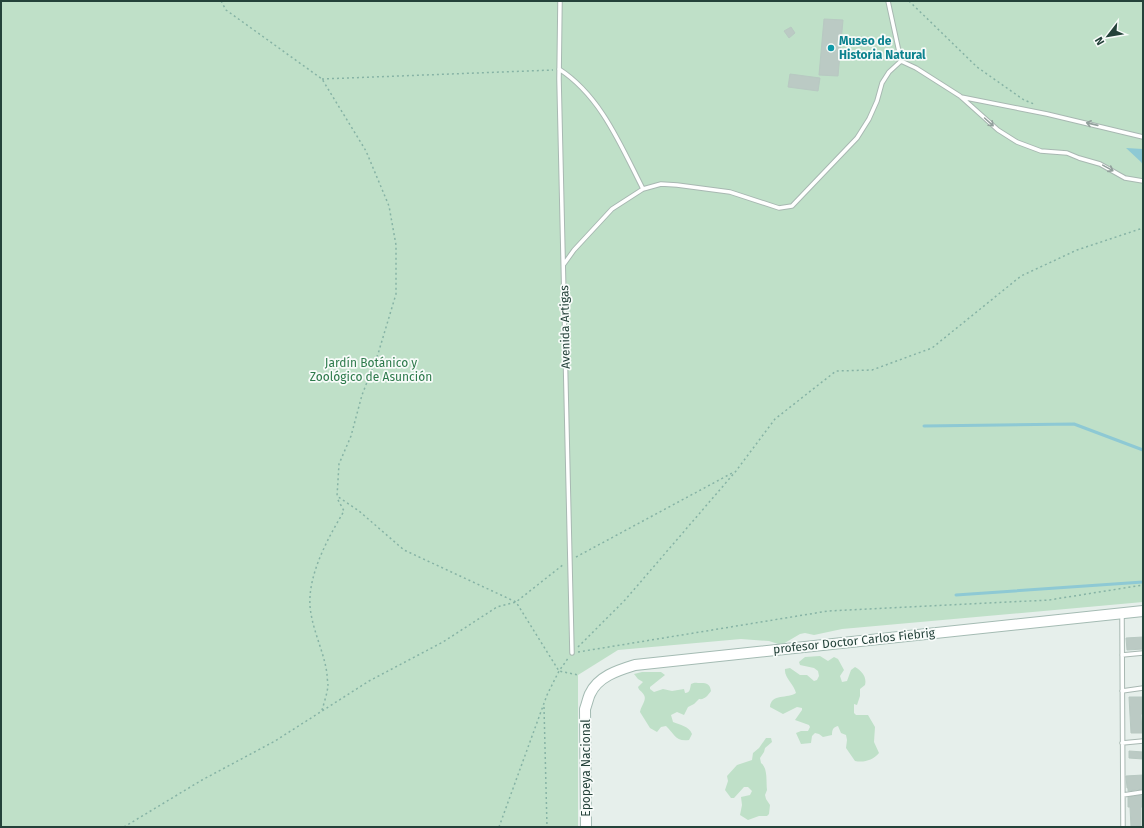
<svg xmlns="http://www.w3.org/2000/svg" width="1144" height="828" font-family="'Fira Sans',sans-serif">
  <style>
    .green { fill: #bfe0c8 }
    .water { fill: #8ec9d4 }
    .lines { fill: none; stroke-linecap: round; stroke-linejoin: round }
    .stream { stroke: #8ec9d4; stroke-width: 3 }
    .building { fill: #bbcac4; stroke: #b8c9c2 }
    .lane-casing { stroke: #a8b8b2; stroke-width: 5.5 }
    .secondary-casing { stroke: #a4bbb3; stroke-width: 12 }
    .path { stroke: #86b3a5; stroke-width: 1.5; stroke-dasharray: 2 3; stroke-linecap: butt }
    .lane { stroke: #fff; stroke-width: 3.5 }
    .secondary { stroke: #fff; stroke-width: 10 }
    .oneway { stroke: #92a09c }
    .culture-dot { fill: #0f9aa8; stroke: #f7fbf9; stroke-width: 1.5 }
    .labels { text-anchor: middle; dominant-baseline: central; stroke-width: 3.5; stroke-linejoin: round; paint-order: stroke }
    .culture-label { font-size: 12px; font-weight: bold; fill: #0d838f; stroke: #f7fbf9; text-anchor: start }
    .street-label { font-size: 12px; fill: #24423a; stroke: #f7fbf9 }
    .park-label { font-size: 12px; fill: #2d7a4b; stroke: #f7fbf9 }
  </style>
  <rect width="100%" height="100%" fill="#e6efeb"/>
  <path class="green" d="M1,1h1142v601l-301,27 -28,6 -9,-2 -5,1 -17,10h-5l-9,-3 -28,-2 -123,11 -40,25v152h-577z
    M820,656l8,5 6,-4 4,2 6,11 -4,6 2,6 5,-1 4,-11 4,-3c7,4 12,10 10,18l-5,4v7l-3,9 -3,-1v9l2,2h12l7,12 -1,15 5,11c-6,7 -15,10 -24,8l-9,-13 1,-8 -1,-5 -5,-2 -3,-7c-5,1 -6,4 -6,9l-9,2 -4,-3 -4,-1 -3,3 -1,7 -10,1 -5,-11 5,-2h7l2,-4 -1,-2 -14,-5 7,-10v-2l-5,-1 -14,7 -13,-7c1,-14 18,-8 26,-14 -2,-9 -12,-15 -11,-24l5,-1 10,7h7l7,6 3,-1 2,-4 -1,-5 -4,-3 -14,-3 -1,-3 6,-5z
    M642,672h19l4,3 -15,12v2l4,3 9,-3 9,2 12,-2 1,4c5,0 5,-4 6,-9 4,-2 5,-1 10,-1 6,0 9,1 10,8 -3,4 -6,9 -12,8l-5,5 -6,3 -4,8 -7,-3 -6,3 2,7c7,3 16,4 19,12l-3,6c-14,2 -15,-7 -23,-14l-5,1 -4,5 -7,-4 -10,-16c1,-6 7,-12 4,-17 -2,-4 -5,-4 -6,-8l5,-5 -5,-3 -4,-5z
    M766,738h5l1,4 -7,6 -1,4 -4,6 1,5c7,5 5,19 6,27l-2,5 1,4 4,6 -1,9 -2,2h-8l-11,4 -8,-5 2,-10 -1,-8 9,-2 2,-4 -4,-4h-4l-10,11h-3l-6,-8 3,-9 -1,-5 10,-11 15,-5 1,-7 6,-5z"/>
  <path class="water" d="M1126,148l17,1v16l-2,-3z"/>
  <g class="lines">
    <path class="stream" d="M924,426l150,-2 69,26
      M956,595l187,-13"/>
  </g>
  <path class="building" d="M824,19l19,1 -5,56 -19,-1z
    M791,27l4,6 -6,5 -5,-7z
    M790,74l30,4 -2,13 -30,-4z
    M1143,637v12l-16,1 -1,-12z
    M1129,697h14v17h-2l1,19h-11z
    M1129,751l14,1v7l-14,-1z
    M1143,775v14l-15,2v-3h-1l-1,-12z
    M1143,795v12h-2v19l-10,1 -1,-20h-2v-10z"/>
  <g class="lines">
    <g class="lane-casing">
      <path id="lane" d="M560,1l-1,78 13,574
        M888,1l13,60
        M901,61l15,7 44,28 38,34 19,12 24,9 26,2 12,5 21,6 25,14 18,3
        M559,69c42,27 62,77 84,120
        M961,97l86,17 96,23
        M564,264l10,-14 38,-41 31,-20 18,-5 16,1 53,7 49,16 13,-2 65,-68 12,-19 8,-18 5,-18 7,-11 12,-11
        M1122,614l1,213
        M1122,655l21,-2
        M1122,691l21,-3
        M1122,743l21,-2
        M1123,795l20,-3"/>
    </g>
    <g class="secondary-casing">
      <path id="secondary" d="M586,827l-1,-118c2,-5 3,-11 5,-15 8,-18 29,-24 45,-29l508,-54"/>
    </g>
    <path class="path" d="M221,1l5,9 96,69 44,72 23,55 7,39v49l-18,60 -16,41 -11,41 -12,28 -2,32 22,15 45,39 112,52 43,69 19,4
      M909,1l68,66 47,33 10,4
      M875,59l4,2
      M322,79l231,-9
      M576,557l158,-85
      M578,647l47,-47 111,-129 39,-52 61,-48 36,-1 60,-22 89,-72 56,-26 66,-22
      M578,652l250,-41 221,-11 94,-15
      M544,707l3,120
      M322,710c2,-7 5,-16 6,-24 0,-3 -1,-8 -1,-12 -3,-23 -15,-44 -17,-68 -2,-32 18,-68 34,-95l-7,-13
      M124,827l78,-47 73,-39 94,-60 74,-39 54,-35 19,-5 48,-38
      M499,827l48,-132 12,-24 10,-14"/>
    <use href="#lane" class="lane"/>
    <use href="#secondary" class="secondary"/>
  </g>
  <defs><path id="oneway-shaft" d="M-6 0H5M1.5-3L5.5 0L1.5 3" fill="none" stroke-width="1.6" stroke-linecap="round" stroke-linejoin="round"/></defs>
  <g class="oneway">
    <use href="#oneway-shaft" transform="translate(989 122) rotate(42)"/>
    <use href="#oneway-shaft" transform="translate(1092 124) rotate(-167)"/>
    <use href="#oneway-shaft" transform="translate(1108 168) rotate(29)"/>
  </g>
  <circle class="culture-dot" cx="831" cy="48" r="4"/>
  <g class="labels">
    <g class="culture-label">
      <text x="839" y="41">Museo de<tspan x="839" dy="14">Historia Natural</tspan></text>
    </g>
    <g class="street-label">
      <text transform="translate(565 327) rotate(-91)">Avenida Artigas</text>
      <text transform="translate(854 641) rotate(-6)">profesor Doctor Carlos Fiebrig</text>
      <text transform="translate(586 768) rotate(-90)">Epopeya Nacional</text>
    </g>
    <g class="park-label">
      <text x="371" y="363">Jardín Botánico y<tspan x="371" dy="14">Zoológico de Asunción</tspan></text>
    </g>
  </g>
  <rect width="1144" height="828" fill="none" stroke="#24423a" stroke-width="4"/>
  <g transform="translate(1108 36) rotate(239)" stroke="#f7fbf9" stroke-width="3" paint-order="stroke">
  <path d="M0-3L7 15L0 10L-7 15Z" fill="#24423a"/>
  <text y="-6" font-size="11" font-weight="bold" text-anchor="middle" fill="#24423a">N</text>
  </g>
</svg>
